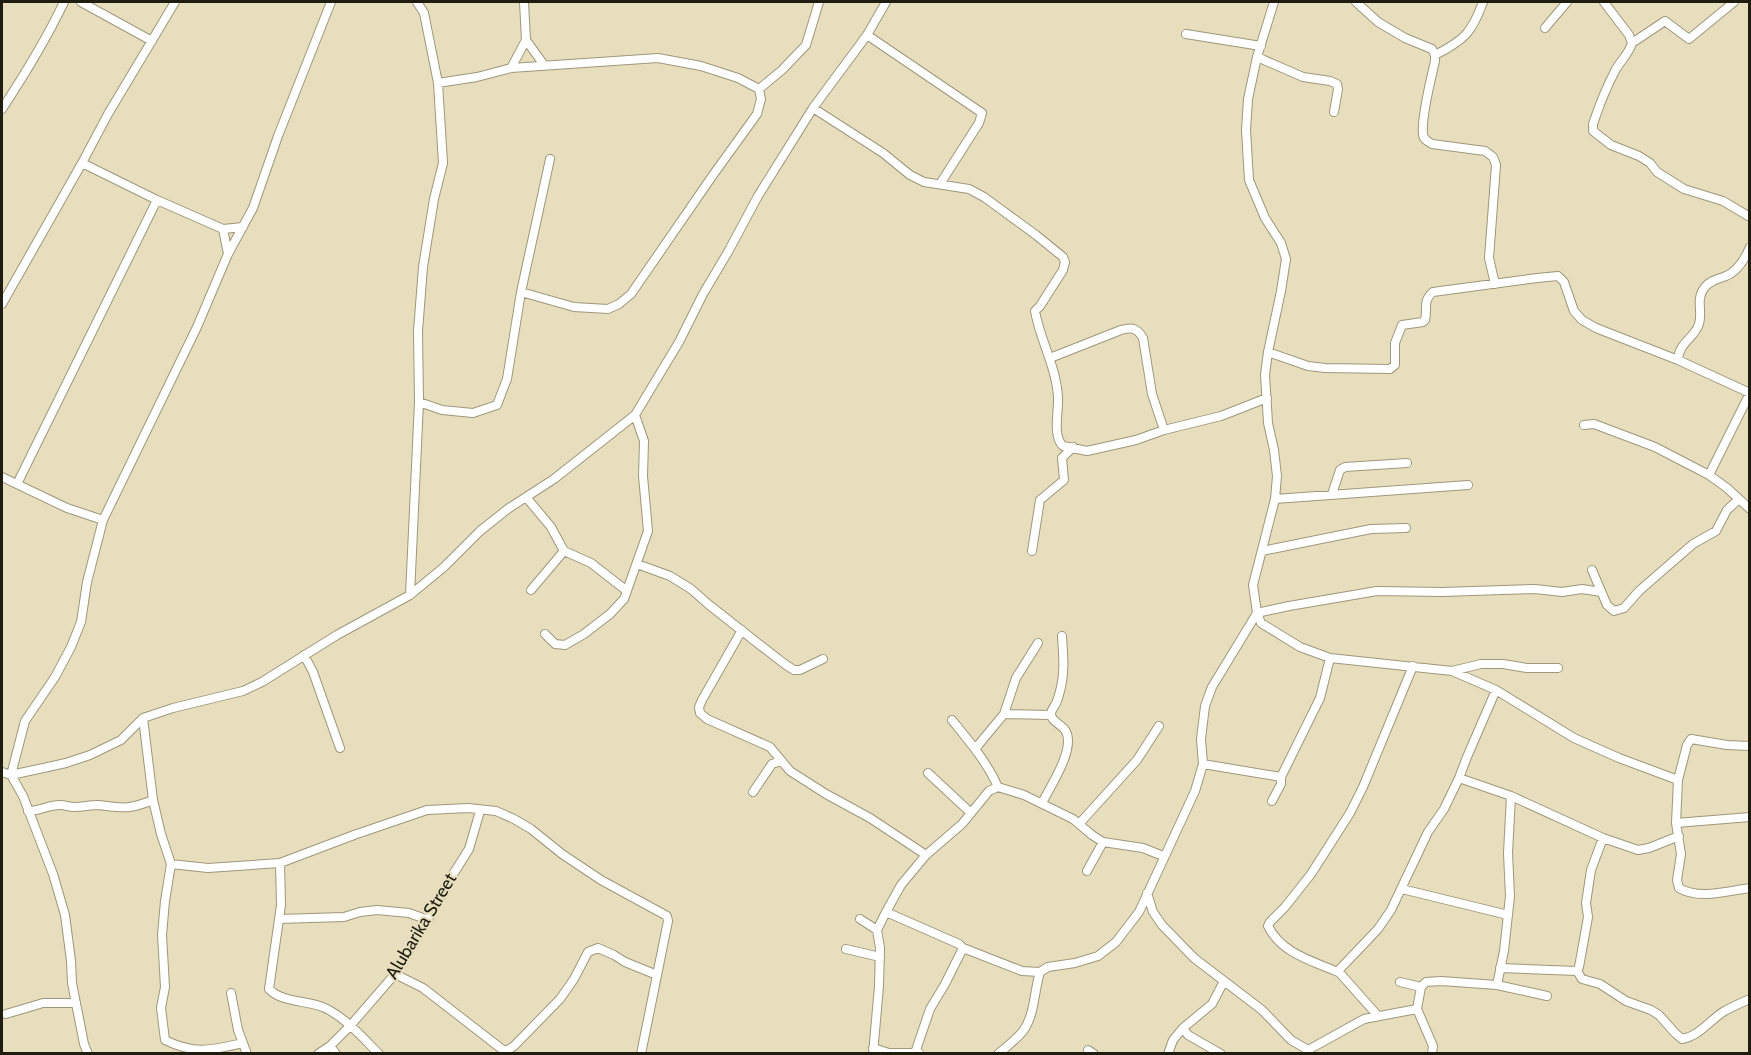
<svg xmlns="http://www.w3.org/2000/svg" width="1751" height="1055" font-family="Cabin,sans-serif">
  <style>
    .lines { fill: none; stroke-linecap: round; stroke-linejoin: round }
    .minor-casing { stroke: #9f9779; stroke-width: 10 }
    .minor { stroke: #fff; stroke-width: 8 }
    .labels { text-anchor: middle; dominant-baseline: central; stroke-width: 4.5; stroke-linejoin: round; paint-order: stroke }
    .street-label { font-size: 18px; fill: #1f1c10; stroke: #e7debe }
  </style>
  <rect width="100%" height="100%" fill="#e7debe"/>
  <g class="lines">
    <g class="minor-casing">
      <path id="minor" d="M81,2l71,39
        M524,2l2,38 18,25
        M1274,2l-17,55 -9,42 -2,31 3,50 16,38 16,25 5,16 -5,32 -13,61 -3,23 3,48 6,27 3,26 -2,23 -22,86 4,28 4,10 39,24 30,11 122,13 44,19 78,48 45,20 59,22 -2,43 5,31 -4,26 2,8c20,12 48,3 71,0
        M1356,2l22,20 27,16 27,11 3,6v6c-4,18 -14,56 -12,73 0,5 4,7 9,10l53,7 8,6 3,8 -7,93 6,26
        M1604,2l25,33 3,8c-3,11 -12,18 -17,28 -9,17 -16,35 -22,53v7l18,14 28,11 11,7 7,9 27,17 39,12 27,16
        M1545,28l22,-26
        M1186,34l75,12
        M867,35l115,78 -3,10 -39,61
        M1632,43l33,-22 24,18 45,-37
        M1435,55c30,-15 37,-23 48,-53
        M1257,57l46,20 27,4 7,3 1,5 -4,23
        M511,68l15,-28
        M438,83l39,-6 34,-9 147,-10 43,8 37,12 21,11 2,10 -4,15 -44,61 -82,119 -12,10 -11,5 -34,-2 -53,-15
        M759,89l23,-19 24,-25 13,-43
        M813,108l70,45 27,22 14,7 45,7 15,8 52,38 27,22 2,5 -2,8 -23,36 -5,5c5,29 21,55 23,86 1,14 -6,39 5,49l24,5 49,-11 28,-10 57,-14 46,-18
        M2,109c23,-35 44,-69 62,-107
        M82,163l75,37 66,29 20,-2
        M223,229l5,25
        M2,304l80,-141 26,-49 67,-112
        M1268,352l40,14 17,2 65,1 5,-4v-22l7,-18 21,-3 2,-2c3,-11 -3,-19 8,-28l104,-14 21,-2 6,6 10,29 8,9 14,8 82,32 72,33
        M1050,358l71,-28c11,-3 16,-2 22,8l9,56 12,36
        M1678,360c1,-18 16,-21 21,-36 4,-13 -4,-25 6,-37 6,-7 13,-8 21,-11 12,-5 19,-17 24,-29
        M419,402l23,8 31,3 24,-8 10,-26 14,-87 29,-133
        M1584,425l10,-1 61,23 54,28 18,13 23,21
        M1709,475l41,-82
        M2,477l65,31 36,12
        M17,484l140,-284
        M1332,494l8,-24 5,-3 62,-4
        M526,497l25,30 13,24 27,12 36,28
        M1275,499l193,-14
        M1032,551l8,-51 24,-20 -2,-22 11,-11
        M1262,551l109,-22 35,-1
        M637,564l33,12 21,13 17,15 52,41 26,20 8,5h6l23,-11
        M1592,570l15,35 7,6 10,-3 15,-17 54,-47 23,-13 11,-21 12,-11
        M531,590l33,-39
        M410,595l9,-193 -1,-71 5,-64 11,-68 9,-36 -5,-80 -14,-70 -7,-11
        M742,630l-40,70 -3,7 1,6 7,6 63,28 20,24 36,23 44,24 56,37
        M545,634l10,10 10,1 19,-11 26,-20 14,-15 24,-68 -5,-55 1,-35 -9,-26
        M304,655l9,17 27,76
        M1452,671l29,-7h22l24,4h31
        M1004,714l47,1
        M143,718l10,82 8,34 10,30 -6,37 -3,34 3,52 -4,21 4,32c30,15 47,10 78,3
        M952,720c17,21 35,42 46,67
        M975,749l29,-35 12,-36 22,-35
        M1203,764l78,13
        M2,772l9,3 55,-12 24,-8 31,-15 22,-22 30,-10 70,-17 19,-9 75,-47 73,-40 34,-28 36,-36 29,-23 45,-29 81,-64 44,-73 24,-48 25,-42 30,-56 55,-88 54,-73 19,-33
        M928,773l43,40
        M1459,778l52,18 92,42 35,12 11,-2 30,-12
        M1678,780l9,-35 4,-6 36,6 23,1
        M753,792l19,-28 9,-3
        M1272,801l9,-17v-7l39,-79 10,-40
        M1042,803c8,-16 35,-56 23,-73 -4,-6 -15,-9 -14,-17 1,-5 5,-8 6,-12 2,-5 3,-10 4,-14 4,-17 2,-34 1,-51
        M28,811c12,0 20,-6 32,-6 5,0 9,2 14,2 8,0 16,-2 24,-2 25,3 30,5 55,-5
        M1676,823l74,-6
        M1079,824l58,-64 22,-34
        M280,863l1,42 -12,84c13,14 39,11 56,19 21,10 38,30 54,46
        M171,864l37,4 72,-5 74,-28 73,-25 41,-2 28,3 18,8 17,10 31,25 39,26 66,36 1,5 -27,133
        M1087,871l16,-29
        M1402,889l106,26
        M1147,893l6,19 9,13 32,33 68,52 29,30 17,10 2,4
        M886,912l73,32 4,4 59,23 18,1
        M279,919l65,-2 16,-5 17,-2 32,3 19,7
        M860,919l17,11
        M846,949l34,8
        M1500,968l77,3
        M1577,971l5,8 18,5 26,17 25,9 8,5 16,18 7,6c17,-3 27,-18 41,-27 8,-5 18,-9 27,-13
        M1577,971l2,-4 9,-50 -2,-14 5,-33 12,-32
        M1338,972c-26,-11 -57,-19 -70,-46l2,-4 15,-15 26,-33 39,-61 13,-26 50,-121
        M395,974l28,14 80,62h5l6,-4 46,-47 14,-20 14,-27 10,-4 16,7 11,7 32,13
        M1400,982l21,5
        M1497,985l7,-34 6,-55 -2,-43 3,-57
        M231,993l7,37 9,24
        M6,1014l37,-11h33
        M1378,1016l-40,-45 40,-42 13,-19 37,-78 16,-23 15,-31 8,-21 29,-67
        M1183,1028l5,7 33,19
        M330,1046l6,8
        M873,1048l16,5h30
        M1088,1050l6,4
        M1308,1050l56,-31 53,-10
        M915,1053l15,-44 15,-25 18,-36
        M88,1054l-4,-10 -12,-61 -1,-22 -6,-46 -12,-41 -30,-78 -12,-21 14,-54 30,-44 16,-30 10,-25 6,-40 16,-62 94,-193 31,-73 25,-46 25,-72 53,-134
        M318,1054l12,-8 20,-20 45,-52 32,-53 25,-45 17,-27 11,-38
        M873,1054l6,-68 1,-38 -3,-18 9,-18 15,-27 25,-30 36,-31 27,-33 9,-4 26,8 49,24 19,16 11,7 40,6 20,8
        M998,1054c8,-7 18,-14 25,-23 12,-16 11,-40 17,-59l8,-5 27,-4 23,-7 18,-14 23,-30 56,-121 8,-27 -2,-25 4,-33 7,-19 45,-74 32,-7 88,-15 65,1 93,-3 27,3 20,-3 19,3
        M1168,1054l5,-14 10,-12 29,-24 12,-23
        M1432,1054l1,-8 -16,-37 4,-22 5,-5 15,-1 56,4 50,11"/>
    </g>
    <use href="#minor" class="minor"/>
  </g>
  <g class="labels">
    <g class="street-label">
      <text transform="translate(421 926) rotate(-59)">Alubarika Street</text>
    </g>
  </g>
  <rect width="1751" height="1055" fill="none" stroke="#1f1c10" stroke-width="6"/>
</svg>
